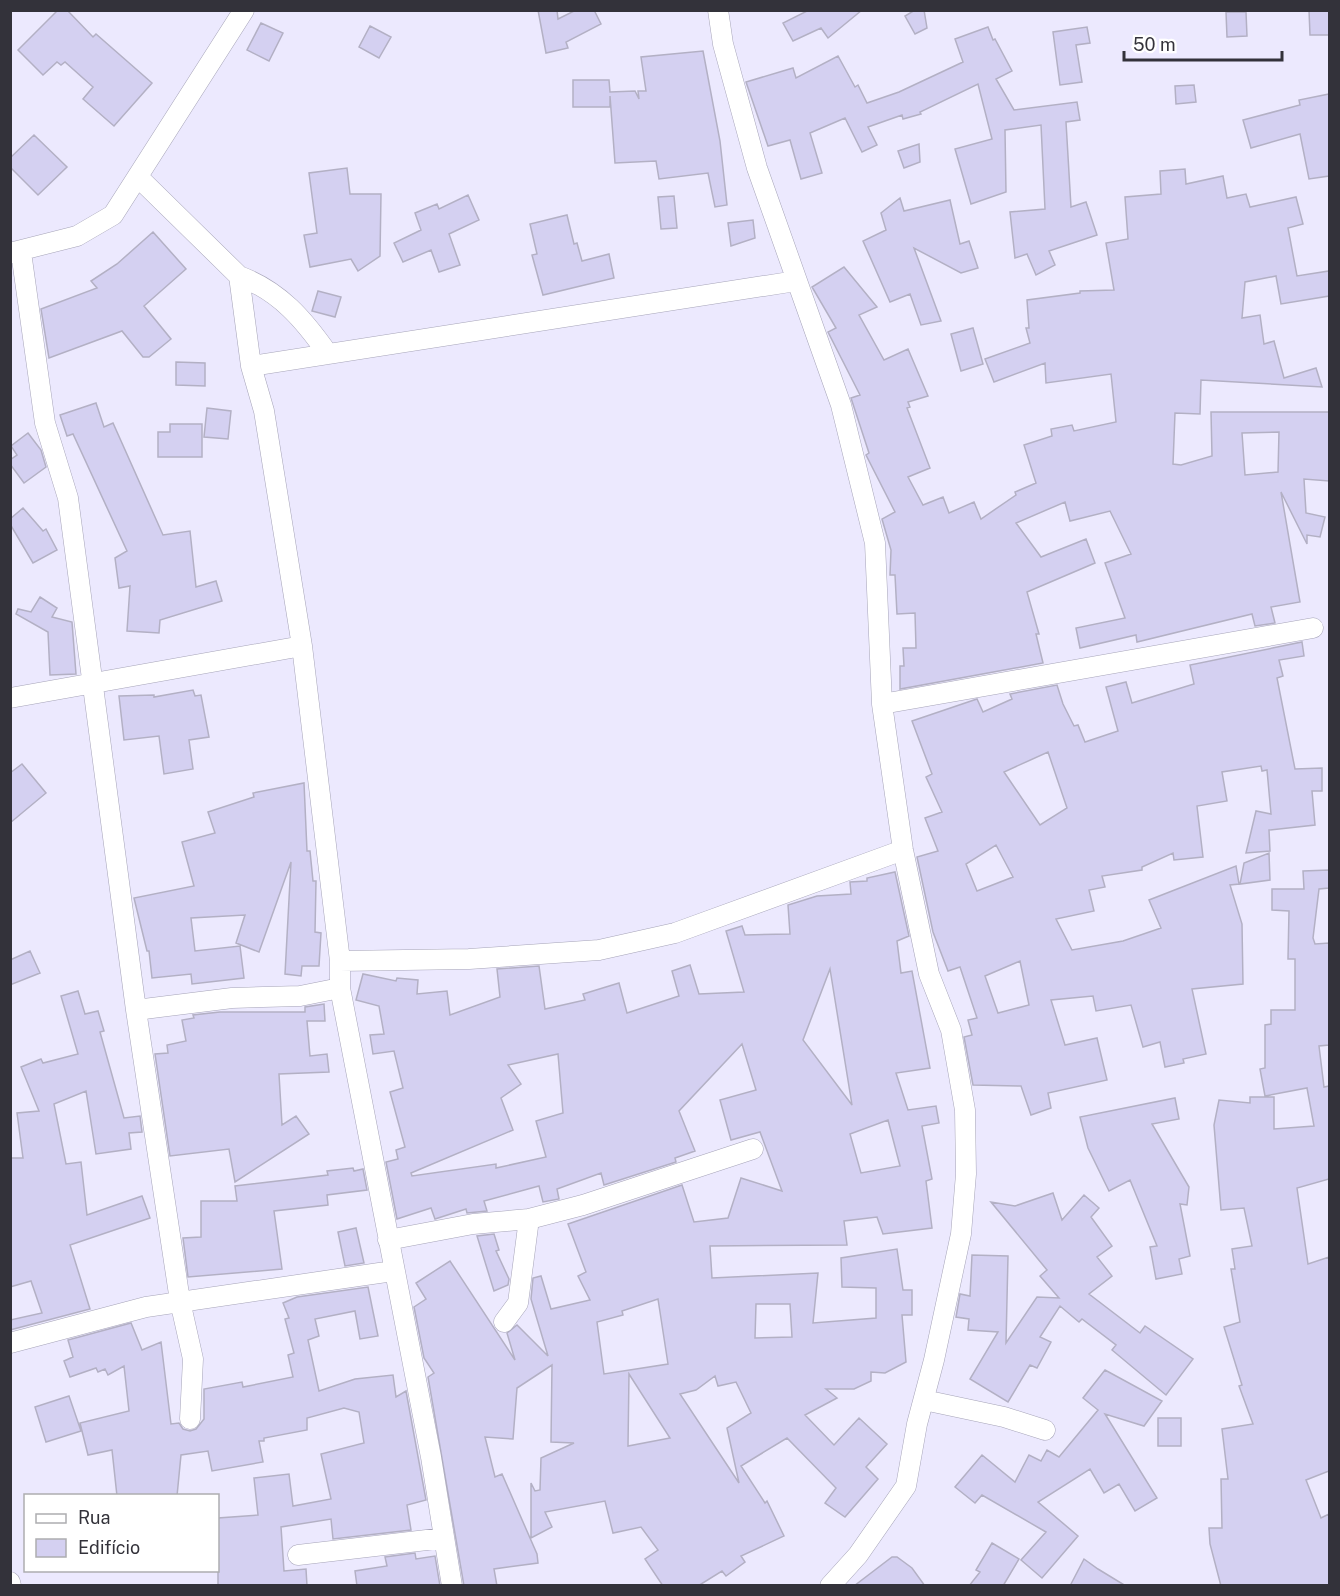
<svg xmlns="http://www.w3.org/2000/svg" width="1340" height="1596" font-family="'Public Sans',sans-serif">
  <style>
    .building { fill: #d4d0f1; stroke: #b3b0c4; stroke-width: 1.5; fill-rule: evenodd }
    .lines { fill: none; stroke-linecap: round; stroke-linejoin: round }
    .minor-casing { stroke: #a6a4b8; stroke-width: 21 }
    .minor { stroke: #fff; stroke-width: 20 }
  </style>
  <rect width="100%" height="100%" fill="#ece9fe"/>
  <path class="building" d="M58,10h9l26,27 3,-3 56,49 -38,43 -31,-27 10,-12 -28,-25 -4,3 -4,-3 -14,13 -25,-25z
    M538,10h19l1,9 18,-9h18l7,14 -35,18 2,6 -22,5z
    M809,10h53l-34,28 -7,-10 -28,13 -10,-18z
    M915,10h9l3,18 -12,6 -10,-18z
    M1309,10h20v25h-19z
    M1226,12h20l1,24 -20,1z
    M261,23l22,10 -14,28 -22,-11z
    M370,26l21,11 -12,21 -20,-11z
    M988,27l5,13 2,-1 17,32 -16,8 18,31 63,-8 3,18 -14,2 5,85 15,-5 11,33 -48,16 6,14 -19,10 -9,-21 -12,4 -5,-46 35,-3 -4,-84 -36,5 1,62 -35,12 -16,-55 37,-10 -14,-55 -58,28 1,2 -18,5 -1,-4 -34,12 9,18 -15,7 -17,-34 -35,15 12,40 -21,6 -11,-39 -22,6 -22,-64 47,-14 3,10 42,-22 17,31 3,-2 9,18 32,-11 64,-30 -8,-23z
    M1087,27l3,16 -14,2 6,37 -22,3 -7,-53z
    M703,51l17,90 7,64 -12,2 -7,-34 -49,6 -3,-18 -41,2 -5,-67v11h-37v-27h36l1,12 25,-1 4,8 -1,-8h8l-5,-34z
    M1194,85l2,17 -20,2 -1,-18z
    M1329,94v82l-20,3 -9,-45 -49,14 -8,-28 57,-15 -1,-5z
    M34,135l33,32 -29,28 -28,-28v-9z
    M919,144l1,18 -16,6 -6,-17z
    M347,168l3,26h31l-1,62 -22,15 -7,-12 -41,8 -6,-32 13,-2 -8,-60z
    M1185,169l1,15 37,-8 4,22 19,-4 4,13 46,-10 7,27 -15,4 9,48 32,-5v25l-48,8 -5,-28 -31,6 -3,36 18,-3 4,29 10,-3 10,37 32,-10 6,19 -121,-7 -1,34 -25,-1 -2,51 8,1 31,-9 -1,-44h118v69l-25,-2 2,34 19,4 -5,20 -13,-2v9l-26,-52 19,110 -29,5 4,16 -20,3 -3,-12 -115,28 -1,-7 -56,13 -4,-20 49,-10 -20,-55 26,-9 -21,-43 -40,10 -5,-19 -49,21 25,34 45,-18 9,24 -68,29 12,42h-3l7,29 -143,26v-23h4l-1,-18h13l-1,-35 -18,1 -2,-39h-5l1,-25 -9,-31 13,-7 -29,-57 3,-2 -18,-55 9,-3 -32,-63 8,-4 -24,-41 32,-20 33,40 -18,8 25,45 24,-11 20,47 -20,6 2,5 -3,1 23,60 -22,9 15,28 20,-8 6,16 25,-11 7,17 35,-24 -1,-3 21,-9 -12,-38 28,-9 -1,-7 21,-4 2,6 42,-9 -5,-48 -65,9 -1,-20 -51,19 -9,-23 45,-16 -4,-15h3l-2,-28 53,-7v-2l34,-1 -8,-47 22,-4 -3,-42 36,-3 -1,-23zM1279,432l-1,40 -33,3 -3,-42z
    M468,195l11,25 -30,14 11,31 -21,7 -8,-22 -28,12 -9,-19 27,-13 -6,-17 22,-9 2,5z
    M674,196l3,32 -16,1 -3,-32z
    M900,198l4,13 46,-11 10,44 9,-3 9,27 -17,5 -47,-25 27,73 -20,4 -11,-31 -20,8 -27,-61 23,-11 -5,-17z
    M567,215l7,29 3,-1 5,18 27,-7 5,24 -71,17 -11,-40 5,-1 -7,-30z
    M753,220l2,18 -24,8 -3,-23z
    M153,232l33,37 -42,37 27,33 -22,18h-6l-21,-26 -73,27 -8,-49 56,-21 -6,-7 26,-17z
    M318,291l23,6 -6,20 -23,-6z
    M973,328l10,36 -22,7 -10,-37z
    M176,362l29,1v23l-29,-1z
    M96,403l8,24 9,-4 50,112 27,-4 6,56 20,-6 6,20 -62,19 -1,13 -32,-2 3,-45 -11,2 -4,-30 12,-7 -54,-117 -6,2 -7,-21z
    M207,408l24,3 -3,28 -24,-2z
    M170,424h32v33h-44v-25h12z
    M28,433l13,17 5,17 -22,16 -14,-19v-4l7,-5 -6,-9z
    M23,508l20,23 3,-2 11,21 -24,13 -23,-39v-5z
    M40,597l17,11 -5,9 20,5 4,52 -26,1 -2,-43 -32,-18 2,-5 13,3z
    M1302,642l2,14 -25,4 4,16 -6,2 18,91 27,-1v23h-10l3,34 -46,5 1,21 -24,2 10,-42 15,3 -4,-44 -5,1 -1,-5 -39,6 5,29 -30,5 6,51 -29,3 -1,-7 -31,14v3l-40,6 3,11 -16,3 5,21 -38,8 16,31 51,-9 38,-13 -12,-28 87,-34 3,18 -9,1 12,39 1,60 -51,5 14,65 -23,5 1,4 -19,4 -5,-25 -17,5 -12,-42 -35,6 -3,-15 -42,4 14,45 32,-7 10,42 -59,13 3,15 -20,7 -10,-29 -48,-1 -9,-48 8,-2 -4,-15 9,-2 -17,-51 -12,4 -15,-39 -16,-75 21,-6 -13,-33 17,-6 -16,-35 6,-3 -20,-53 65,-22 6,13 29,-13 -2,-5 47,-9 6,19 11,22 4,-1 7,17 33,-11 -12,-44 20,-5 6,21 62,-19 -4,-19zM1048,752l19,56 -27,17 -36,-53zM996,845l17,32 -36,14 -11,-27zM1020,961l9,44 -31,8 -13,-37z
    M193,690l2,6 6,-1 8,42 -20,3 4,29 -29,5 -5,-38 -35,4 -5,-44 35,-1v2z
    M22,764l24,29 -36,30v-50z
    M304,783l3,68h3l3,30h3l-1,51 6,1 -2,33h-17l-1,10 -16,-2 6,-112 -32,90 -23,-9 9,-28 -54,3 4,33 45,-5 4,32 -52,6 -1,-10 -39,4 -3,-27h-2l-13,-53 60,-12 -12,-44 33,-9 -7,-21 46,-15 -1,-4z
    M1269,853l1,27 -30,4 4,-21z
    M1329,870v18l-10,1 -6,49 2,6 14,-1v102l-10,1 5,41 5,-1v93l-32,9 11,76 21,-7v214l-23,9 15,38 8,-4v72h-108l-11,-42 -1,-16h13l-1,-49h7l-6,-50 31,-5 -14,-38 3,-1 -18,-58 16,-5 -9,-53h4l-3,-20 20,-3 -8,-38 -23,2 -7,-85 5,-25 31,3v-6h24v32l40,-3 -7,-38 -42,8 -5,-27 5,-1v-43l6,-1v-14h24v-51h-7l1,-48 -17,-1v-21h32l-1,-18z
    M895,872l14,64 -12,5 4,32 11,-2 18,97 -34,5 12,37 28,-4 3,17 -17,3 10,53 -6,2 6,47 -49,6 -6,-17 -33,4 3,24 -137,1 2,32 106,-5 -5,50 63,-5v-30l-34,-1 -1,-29 56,-9 6,41h9v25h-10l4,47 -21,11 -14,-1v9l-17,8h-28l11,9 -32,17 29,30 25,-27 28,26 -21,23 12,12 -33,38 -20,-14 11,-15 -49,-50 -46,28 24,37 2,-2 17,35 -43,20 4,6 -19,14 -4,-5 -24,15h-35l-18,-27 13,-9 -17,-23 -28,6 -8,-32 -60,11 7,15 -21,11v-55l4,8 5,-1 1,-32 33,-15 -23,-1 1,-77 -35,23 -4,51 -28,-2 10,40 7,-3 35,80 1,9 -44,6 3,17h-33l-36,-209 6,-4 -10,-15 -10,-51 12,-8 -10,-16 34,-22 65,99 -8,-27 10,-8 31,31 -17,-57 2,-21 8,-2 10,33 39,-9 -12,-24 8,-4 -18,-48 114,-39 12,37 34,-4 13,-40 41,13 -22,-59 -29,8 -11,-40 36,-10 -14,-46 -63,67 16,40 -20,7 1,4 -72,23 -3,-12 -44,16 2,10 -16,3 -4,-16 -55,15 3,10 -20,2 -1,-4 -31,10 -4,-11 -34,11 -11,-57 12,-3 -2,-9 9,-3 -15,-55 13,-4 -9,-37 -21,3 -3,-19 14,-1 -5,-28 -23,-6 7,-26 33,7 1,-3 21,2 -1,14 30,-3 3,24 50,-18 -3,-28 42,-3 6,43 40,-9 -2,-6 36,-11 8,30 52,-17 -7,-25 18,-6 9,29 45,-2 -18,-61 16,-5 3,9 45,-1 -2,-29 29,-9 34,-2 -1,-12 17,-1v-3zM830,969l22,136 -49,-65zM558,1054l5,59 -27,8 10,36 -50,11v-4l-84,12 -1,-3 102,-43 -12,-32 20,-14 -13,-19zM888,1120l12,46 -39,7 -11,-39zM658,1299l10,65 -64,10 -7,-52 26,-7 -1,-4zM756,1304h34l2,33 -37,1zM629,1374l41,64 -42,8zM715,1376l3,10 18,-4 15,31 -24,15 12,55 -59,-89 16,-4z
    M30,951l10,22 -30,12v-25z
    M78,991l7,23 13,-3 6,20 -4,1 24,86 16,-2 2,16 -13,1 2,16 -35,5 -10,-63 -32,13 12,60 15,-2 6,53 55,-19 8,22 -80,27 20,64 -80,21v-10l32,-7 -11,-32 -21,6v-129h13l-6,-45 22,-2 -18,-44 20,-8 2,4 35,-9 -17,-58z
    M324,1004l1,17h-18l3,35 17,-2 2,18 -50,2 3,51 14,-9 13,18 -74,48 -6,-33 -59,7 -15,-102 13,-1 -1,-8 19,-4 -4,-21 12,-2 -1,-3 27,-3h85v-5z
    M1175,1098l4,21 -27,5 37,63 -2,18 -7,-1 10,52 -11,3 3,15 -26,5 -6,-32 7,-1 -27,-66 -21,11 -21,-43 -8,-31z
    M353,1168l1,3 9,-2 4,21 -40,5 1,10 -54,6 8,58 -94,8 -5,-39 18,-1v-36h36l-2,-15 93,-11 -1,-4z
    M1053,1193l9,27 22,-25 15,13 -8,9 21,29 -15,11 15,19 -23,18 51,39 5,-7 48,33 -27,36 -54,-45 4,-5 -34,-26 -3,3 -19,-16 -20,31 11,5 -14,26 -7,-3 -22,37 -38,-23 28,-47 -30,-2 1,-11 -13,-2 4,-23 10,2 2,-41 36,1 -2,87 31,-46 22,1 -19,-22 7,-6 -56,-68 24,4z
    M356,1228l8,35 -19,3 -7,-34z
    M494,1234l5,16 -3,1 13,28 -1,6 -14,6 -17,-55z
    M368,1287l10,49 -18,3 -5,-28 -40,8 4,17 -11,4 11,51 36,-12 38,-4 3,22 10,-6 20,109 -19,5 4,25 -78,9 -2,-20 -50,8 3,44 22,-2 1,17h-89v-68l40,-3 -4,-37 35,-4 4,32 38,-7 -10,-45 43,-11 -5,-31 -15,-4 -37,10v12l-43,8v3h-5l4,21 -51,9 -4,-20 -27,4 -4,41h-60l-5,-46 -24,5 -8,-32 49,-12 -5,-45 -16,9 -3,-6 -7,3 -2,-4 -26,9 -6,-16 9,-4 -5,-17 63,-17 11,27 19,-8 10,82 8,-1 4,6 7,2 6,-2 8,-10v-30l38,-7 1,5 50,-10 -5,-22 6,-2 -9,-34 4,-1 -6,-15 14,-6z
    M1105,1370l57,31 -18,25 -39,-12 52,84 -22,13 -16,-27 -15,9 -14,-24 -52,33 40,34 -36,42 -21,-18 25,-28 -64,-37 -7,8 -20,-16 27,-32 33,27 14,-27 12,6 6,-11 12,7 39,-47 -15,-12z
    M69,1396l12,35 -35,11 -11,-35z
    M1158,1418h23v28h-23z
    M992,1543l27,16 -16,27h-34l11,-14 -4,-2z
    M415,1553l1,6 19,-3 5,30h-83l-2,-15 32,-5 -2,-9z
    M892,1557h5l15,11 13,18h-71z
    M1084,1559l14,10 28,17h-56z"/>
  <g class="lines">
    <g class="minor-casing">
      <path id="minor" d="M718,10l5,34 34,124 84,237 34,138 7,161 21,146 26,124 22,56 14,80 1,64 -5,60 -27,126 -17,64 -11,62 -48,69 -28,31
        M138,177l101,99 12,90 13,45 38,235 38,315v27l91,469 21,129
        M21,252l24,171 23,75 68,512 44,291 13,58 -3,60
        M10,253l67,-17 36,-21 131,-205
        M239,276c41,15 65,44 89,78
        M251,366l545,-85
        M10,698l292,-52
        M882,704l431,-76
        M340,961l129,-2 130,-9 76,-17 228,-83
        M136,1010l96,-12 68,-2 40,-8
        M388,1240l85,-16 56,-5 54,-14 170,-56
        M504,1322l14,-19 11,-84
        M10,1343l136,-36 247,-36
        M924,1400l80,17 41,13
        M298,1555l146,-17
        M10,1582l1,4"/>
    </g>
    <use href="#minor" class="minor"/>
  </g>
  <rect width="1340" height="1596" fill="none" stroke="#33323a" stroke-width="24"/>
  <rect x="24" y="1494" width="195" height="78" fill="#ffffff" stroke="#adadb0" stroke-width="1.5"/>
  <rect x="36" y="1514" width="30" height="9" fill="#ffffff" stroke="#adadb0" stroke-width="1.5"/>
  <text x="78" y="1524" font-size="18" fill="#33323a">Rua</text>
  <rect x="36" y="1539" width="30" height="18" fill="#d4d0f1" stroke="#adadb0" stroke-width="1.5"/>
  <text x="78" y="1554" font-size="18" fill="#33323a">Edifício</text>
  <path d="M1124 51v9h158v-9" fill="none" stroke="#33323a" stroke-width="3"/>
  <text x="1133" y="51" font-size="18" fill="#33323a" stroke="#ffffff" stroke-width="4.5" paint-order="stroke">50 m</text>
</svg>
